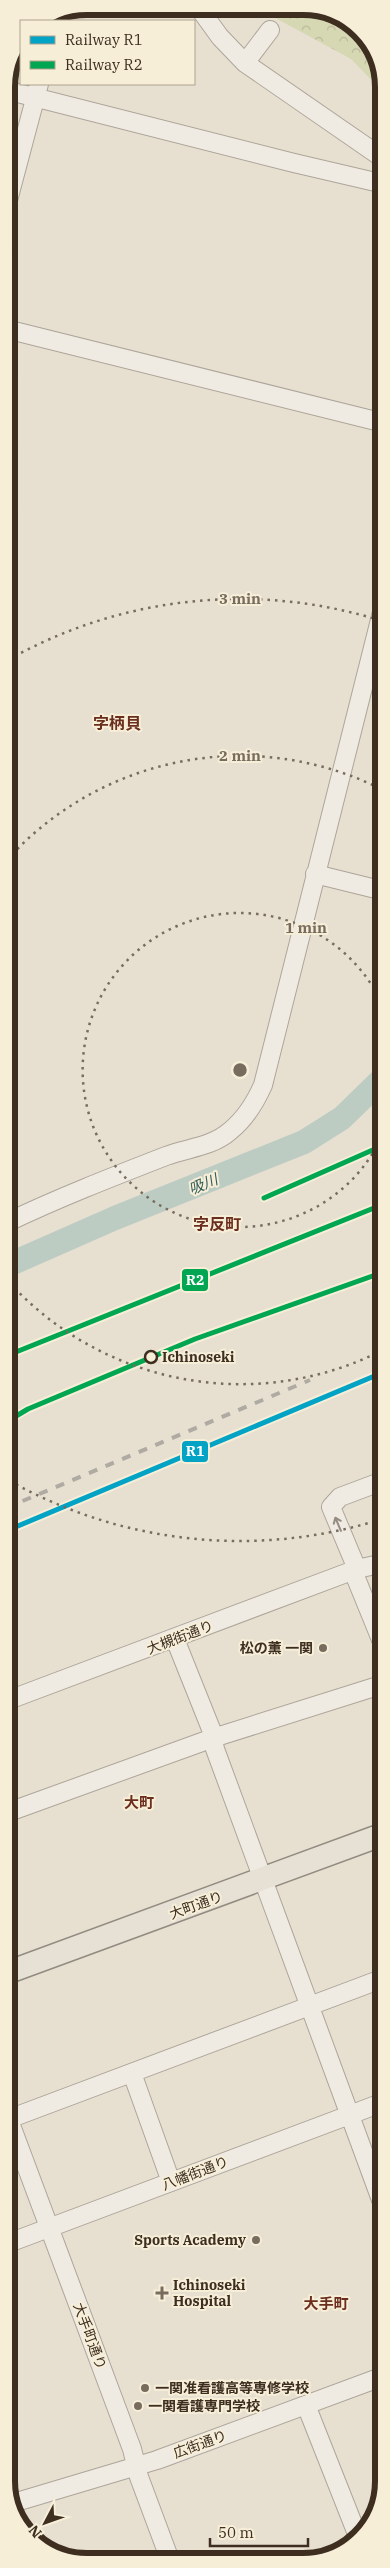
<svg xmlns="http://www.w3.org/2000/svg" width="390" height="2568" font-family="'IBM Plex Serif','Noto Sans JP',serif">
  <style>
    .forest { fill: url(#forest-crowns) }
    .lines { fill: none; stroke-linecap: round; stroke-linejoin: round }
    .river { stroke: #bcccc2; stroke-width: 24 }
    .minor-casing { stroke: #ada599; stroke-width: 20 }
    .major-casing { stroke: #928b80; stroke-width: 25 }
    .minor { stroke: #efebe3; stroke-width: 18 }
    .major { stroke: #e6e1d4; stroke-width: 22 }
    .rail { stroke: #afaaa2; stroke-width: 4; stroke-dasharray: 9 9; stroke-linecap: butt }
    .rail-1-casing { stroke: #f7eed8; stroke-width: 9 }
    .rail-2-casing { stroke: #f7eed8; stroke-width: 9 }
    .rail-1 { stroke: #03a3c5; stroke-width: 5 }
    .rail-2 { stroke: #00a651; stroke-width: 5 }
    .oneway { stroke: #968c82 }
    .ring { fill: none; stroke: #786c5e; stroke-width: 2.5; stroke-dasharray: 2.5 5 }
    .stop-dot { fill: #f7eed8; stroke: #3d2e20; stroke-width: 2.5 }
    .poi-dot { fill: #786c5e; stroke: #f7eed8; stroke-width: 2 }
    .labels { text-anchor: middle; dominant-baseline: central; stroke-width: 4; stroke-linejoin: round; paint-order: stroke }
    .stop-label { font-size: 14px; font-weight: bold; fill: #3d2e20; stroke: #f7eed8; text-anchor: start }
    .street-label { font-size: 14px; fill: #3d2e20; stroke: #f7eed8 }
    .poi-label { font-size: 14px; font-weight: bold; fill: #3d2e20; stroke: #f7eed8; text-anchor: start }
    .water-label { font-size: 15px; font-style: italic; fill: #2f5d5a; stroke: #f7eed8 }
    .neighbourhood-label { font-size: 15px; font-weight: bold; fill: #6b2e1e; stroke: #f7eed8 }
    .quarter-label { font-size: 16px; font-weight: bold; fill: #6b2e1e; stroke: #f7eed8 }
    .rim { fill: none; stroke: #3d2e20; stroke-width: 6 }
    .centre { fill: #786c5e; stroke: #f7eed8; stroke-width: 2.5 }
    .ring-label { font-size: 15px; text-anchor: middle; font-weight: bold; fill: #786c5e; stroke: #f7eed8; stroke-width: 4; stroke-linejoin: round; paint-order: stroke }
    .line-badge { stroke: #f7eed8; stroke-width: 2 }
    .badge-label { font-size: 14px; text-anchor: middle; font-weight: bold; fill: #fff }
  </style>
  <defs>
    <pattern id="forest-crowns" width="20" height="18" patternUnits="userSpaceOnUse" patternTransform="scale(1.25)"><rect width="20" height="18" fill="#d6d7b3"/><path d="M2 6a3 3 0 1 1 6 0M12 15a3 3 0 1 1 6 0" fill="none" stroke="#b9b99a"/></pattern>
  </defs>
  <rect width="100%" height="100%" fill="#e7e0d1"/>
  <path class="forest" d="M257,8l67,1 40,25 20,47v12l-33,-34z"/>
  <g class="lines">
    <path class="river" d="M6,1266l109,-48 189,-76 38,-24 42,-41"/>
    <g class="minor-casing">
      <path id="minor" d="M199,8l21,29 25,26 139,96
        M56,21l1,-2
        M245,63l25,-33
        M6,90l288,73 90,21
        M6,208l33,-124
        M6,329l378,94
        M315,874l69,17
        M6,1223c52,-25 106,-46 160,-67 21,-8 46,-9 64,-25 15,-12 25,-28 33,-46l121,-481
        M357,1569l-26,-62 9,-10 40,-15 4,2
        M353,1571l31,76
        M175,1639l36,90 4,20 169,459
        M6,1701l351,-132 27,-6
        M6,1813l207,-75 171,-54
        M132,2073l39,109
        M6,2112l126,337 7,28 31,83
        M6,2120l378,-142
        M6,2244l378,-142
        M306,2405l53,134
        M13,2503l144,-43 227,-84"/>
    </g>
    <g class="major-casing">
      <path id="major" d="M6,1973l378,-139"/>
    </g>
    <use href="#minor" class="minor"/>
    <use href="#major" class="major"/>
    <path class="rail" d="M377,1133l7,-2
      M264,1198l120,-53
      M6,1356l378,-152
      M6,1422l22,-13 167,-70 189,-67
      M6,1508l304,-128"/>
    <g class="rail-1-casing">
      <path id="rail-1" d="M6,1531l378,-159"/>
    </g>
    <g class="rail-2-casing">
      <path id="rail-2" d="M264,1198l120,-53
        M6,1356l378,-152
        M6,1422l22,-13 167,-70 189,-67"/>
    </g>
    <use href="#rail-1" class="rail-1"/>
    <use href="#rail-2" class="rail-2"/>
  </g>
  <defs><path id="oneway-shaft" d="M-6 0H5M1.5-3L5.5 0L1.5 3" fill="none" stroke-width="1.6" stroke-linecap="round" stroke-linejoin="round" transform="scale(1.25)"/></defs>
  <use class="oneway" href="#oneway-shaft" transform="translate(338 1524) rotate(-113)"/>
  <g class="ring">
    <path d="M383 1134A157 157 0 1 1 383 1006"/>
    <path d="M383 1350A314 314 0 0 1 7 1280M7 860A314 314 0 0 1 383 790"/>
    <path d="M382 1519A471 471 0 0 1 8 1480M8 660A471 471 0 0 1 382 621"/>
  </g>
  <circle class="stop-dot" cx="151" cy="1357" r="6"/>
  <g class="poi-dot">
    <circle cx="323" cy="1648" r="5"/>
    <circle cx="256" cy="2240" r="5"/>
    <path d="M159.5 2285.5h5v5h5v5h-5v5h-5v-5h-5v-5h5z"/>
    <circle cx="145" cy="2388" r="5"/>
    <circle cx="138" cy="2406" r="5"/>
  </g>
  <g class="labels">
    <g class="stop-label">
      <text x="162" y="1357">Ichinoseki</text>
    </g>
    <g class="street-label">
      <text transform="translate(180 1637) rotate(-21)">大槻街通り</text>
      <text transform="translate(196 1905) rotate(-20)">大町通り</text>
      <text transform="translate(195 2173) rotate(-21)">八幡街通り</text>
      <text transform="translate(90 2336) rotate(70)">大手町通り</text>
      <text transform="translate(200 2444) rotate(-20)">広街通り</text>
    </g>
    <g class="poi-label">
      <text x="313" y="1648" text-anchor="end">松の薫 一関</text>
      <text x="246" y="2240" text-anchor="end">Sports Academy</text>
      <text x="173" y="2285">Ichinoseki<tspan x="173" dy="16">Hospital</tspan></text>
      <text x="155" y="2388">一関准看護高等専修学校</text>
      <text x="148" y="2406">一関看護専門学校</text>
    </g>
    <g class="water-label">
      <text transform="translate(203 1184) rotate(-22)">吸川</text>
    </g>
    <g class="neighbourhood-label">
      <text x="139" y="1802">大町</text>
      <text x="326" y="2303">大手町</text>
    </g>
    <g class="quarter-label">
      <text x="117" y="723">字柄貝</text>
      <text x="217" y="1224">字反町</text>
    </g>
  </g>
  <path d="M0 0H390V2568H0ZM87 15H303A72 72 0 0 1 375 87V2481A72 72 0 0 1 303 2553H87A72 72 0 0 1 15 2481V87A72 72 0 0 1 87 15Z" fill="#f7eed8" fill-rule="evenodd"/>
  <path class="rim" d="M87 15H303A72 72 0 0 1 375 87V2481A72 72 0 0 1 303 2553H87A72 72 0 0 1 15 2481V87A72 72 0 0 1 87 15Z"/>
  <circle cx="240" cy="1070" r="8" class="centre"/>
  <g class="ring-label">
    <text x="240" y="604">3 min</text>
    <text x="240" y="761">2 min</text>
    <text x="306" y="933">1 min</text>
  </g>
  <g class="line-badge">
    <rect x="181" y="1268" width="28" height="24" rx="5" fill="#00a651"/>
    <rect x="181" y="1440" width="28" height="23" rx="5" fill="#03a3c5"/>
  </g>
  <g class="badge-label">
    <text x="195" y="1285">R2</text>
    <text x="195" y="1456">R1</text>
  </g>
  <rect x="20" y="20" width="175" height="65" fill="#f7eed8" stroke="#ada18e"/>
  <rect x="30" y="36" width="25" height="8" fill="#03a3c5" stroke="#ada18e"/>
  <text x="65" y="45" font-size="15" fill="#3d2e20">Railway R1</text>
  <rect x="30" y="61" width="25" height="8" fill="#00a651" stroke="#ada18e"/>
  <text x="65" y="70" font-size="15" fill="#3d2e20">Railway R2</text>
  <g transform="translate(45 2523) rotate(229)" stroke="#f7eed8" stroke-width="4" paint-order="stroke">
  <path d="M0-4L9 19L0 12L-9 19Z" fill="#3d2e20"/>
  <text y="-8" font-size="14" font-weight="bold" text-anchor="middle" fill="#3d2e20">N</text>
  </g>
  <path d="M210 2538v8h98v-8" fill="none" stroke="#3d2e20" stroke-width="2.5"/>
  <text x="218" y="2538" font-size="15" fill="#3d2e20" stroke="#f7eed8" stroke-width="4" paint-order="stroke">50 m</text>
</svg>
